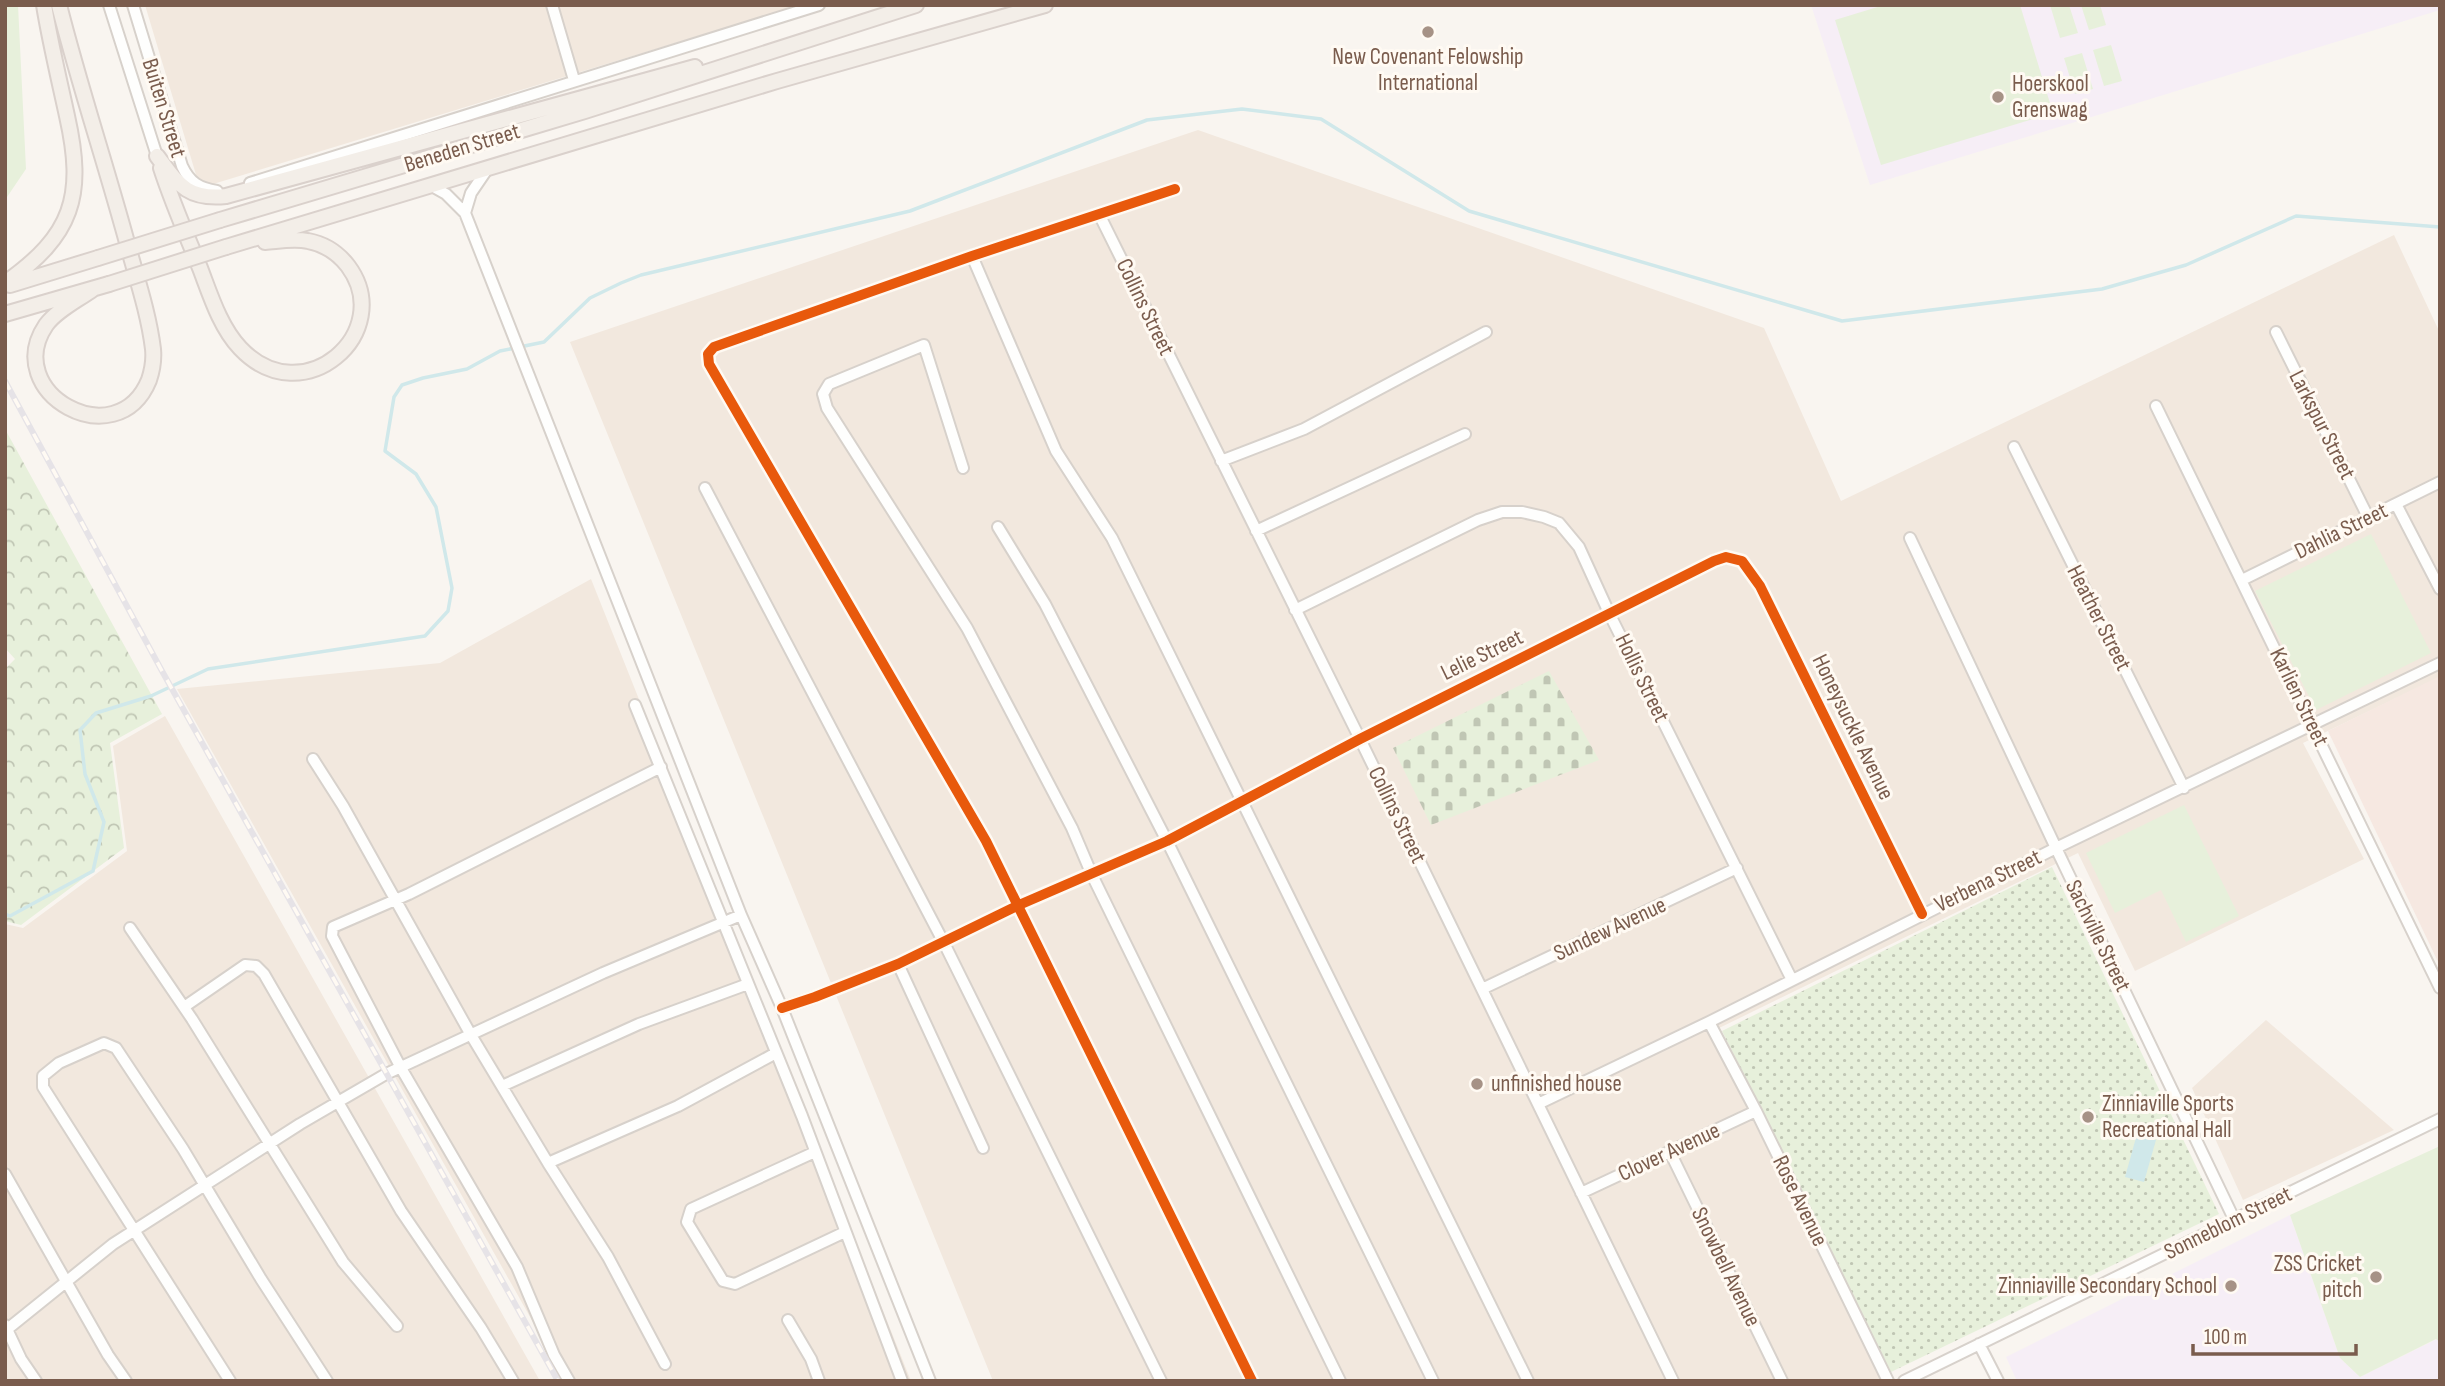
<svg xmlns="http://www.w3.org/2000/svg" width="2445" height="1386" font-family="'Sofia Sans Condensed',sans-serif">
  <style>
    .residential { fill: #f2e8de }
    .commercial { fill: #f6e8e1 }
    .education { fill: #f6eef6 }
    .grass { fill: #e7f0db }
    .forest { fill: url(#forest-crowns) }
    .cemetery { fill: url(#cemetery-stones) }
    .park { fill: url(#park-dots) }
    .water { fill: #d0e8ea }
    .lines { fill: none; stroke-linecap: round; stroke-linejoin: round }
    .stream { stroke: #d0e8ea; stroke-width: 3.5 }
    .minor-casing { stroke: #d7d1cb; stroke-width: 14 }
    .major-casing { stroke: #dad1cc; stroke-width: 18 }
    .minor { stroke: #fefefd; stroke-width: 10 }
    .major { stroke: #f3eee8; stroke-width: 14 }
    .rail-casing { stroke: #e6e3e7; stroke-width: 6 }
    .rail { stroke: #fffaf3; stroke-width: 3.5; stroke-dasharray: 10; stroke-linecap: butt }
    .major-bridge-casing { stroke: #dad1cc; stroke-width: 18; stroke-linecap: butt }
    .major-bridge { stroke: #f3eee8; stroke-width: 14 }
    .cycleway-casing { stroke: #fffaf3; stroke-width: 15 }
    .cycleway { stroke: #e8590c; stroke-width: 10 }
    .poi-dot { fill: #a69286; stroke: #fffaf3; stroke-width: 2.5 }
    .labels { text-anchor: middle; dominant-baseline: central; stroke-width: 6; stroke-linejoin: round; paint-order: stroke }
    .poi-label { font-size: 23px; fill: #7a5c4d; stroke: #fffaf3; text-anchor: start }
    .street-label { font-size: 23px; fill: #7a5c4d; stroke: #fffaf3 }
  </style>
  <defs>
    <pattern id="forest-crowns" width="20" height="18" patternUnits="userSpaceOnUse" patternTransform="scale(1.75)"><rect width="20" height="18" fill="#e7f0db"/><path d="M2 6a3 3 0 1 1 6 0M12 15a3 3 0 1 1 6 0" fill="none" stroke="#c0c6b4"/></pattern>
    <pattern id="cemetery-stones" width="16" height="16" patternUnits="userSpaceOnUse" patternTransform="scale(1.75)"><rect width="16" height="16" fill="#e7f0db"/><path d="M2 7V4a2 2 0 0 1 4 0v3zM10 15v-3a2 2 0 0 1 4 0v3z" fill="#c0c6b4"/></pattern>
    <pattern id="park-dots" width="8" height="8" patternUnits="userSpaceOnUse" patternTransform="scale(1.75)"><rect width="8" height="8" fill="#e7f0db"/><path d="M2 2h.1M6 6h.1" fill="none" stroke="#c0c6b4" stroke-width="1.8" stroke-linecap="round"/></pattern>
  </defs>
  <rect width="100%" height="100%" fill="#f9f5f0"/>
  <path class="residential" d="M145,5h655l-600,183z
    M1198,130l566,198 77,173 553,-266 46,98v344l-137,66 61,116 -229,112 -57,-118 -363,177 167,351h-889l-423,-1039z
    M591,579l320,802h-345l-389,-692 263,-26z
    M165,716l375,665h-535v-457l18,4 104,-77 -14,-105z
    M2266,1020l128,110 -151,70 -51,-112z"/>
  <path class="commercial" d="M2440,676v290l-112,-235z"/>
  <path class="education" d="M1811,5h629v5l-570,175z
    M2290,1215l50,143 20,19 77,-38 3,3v39h-423l-11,-24z"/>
  <path class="grass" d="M5,5h13l8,164 -21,31z
    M1884,5h136l33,108 -172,52 -46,-145z
    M2050,5h19l9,28 -18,5z
    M2081,5h19l6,20 -17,5z
    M2111,45l11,36 -18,5 -11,-36z
    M2082,53l11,36 -18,5 -11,-36z
    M2371,534l60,119 -115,57 -61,-119z
    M2184,805l55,111 -53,26 -25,-52 -46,23 -29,-60z
    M2440,1146v196l-4,-3 -76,38 -20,-19 -50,-143z"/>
  <path class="forest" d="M5,429l157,285 -52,29 14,105 -103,77 -16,-4v-252l10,-10 -10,-11z"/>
  <path class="cemetery" d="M1549,671l50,89 -168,65 -38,-77z"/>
  <path class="park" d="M2052,867l167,347 -328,158 -169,-341z"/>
  <path class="water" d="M2137,1134l19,6 -12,42 -19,-5z"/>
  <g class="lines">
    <path class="stream" d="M5,914l5,2 83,-45 11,-49 -19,-48 -5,-44 16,-17 55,-17 57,-27 217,-33 23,-25 4,-23 -16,-81 -20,-33 -31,-23 9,-54 8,-12 21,-7 44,-9 33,-18 44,-9 46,-44 31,-15 20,-8 269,-64 237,-91 95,-11 79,10 148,92 373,110 260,-32 84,-24 110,-49 144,11"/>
    <g class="minor-casing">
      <path id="minor" d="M109,5l48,151
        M133,5l49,161c8,17 17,22 35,25
        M552,5l22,75
        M250,183l569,-178
        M430,185l16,9 19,19 276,702 41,93 148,373
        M1175,189l-203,67 -258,91 -6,7 1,10 277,477 266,540
        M465,213l6,-20 17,-25
        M1099,214l261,525 313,642
        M972,256l84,195 56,87 416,843
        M2276,332l92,185
        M2156,406l284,582
        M2014,447l170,341
        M1221,461l83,-32 182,-97
        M963,468l-39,-123 -95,39 -6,10 4,14 140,220 105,200 20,47 248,506
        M705,488l239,455 217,438
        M2396,504l44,85
        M998,527l47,77 122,237 266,540
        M1256,531l209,-97
        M1910,538l146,310 178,371
        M2242,580l198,-98
        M1295,610l183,-90 24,-8h20l22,5 15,6 20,24 31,68 182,365
        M635,705l167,411 100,265
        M313,759l30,47 128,229 77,128 60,94 57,107
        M130,928l62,91 151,243 54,64
        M898,964l85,184
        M1482,989l255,-121
        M184,1007l61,-42 11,1 8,8 137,237 80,117 32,53
        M782,1008l33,-11 83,-33 121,-59 148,-64 193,-102 354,-178 12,-4 16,4 18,25 162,328
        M1709,1022l47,89 132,270
        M502,1086l137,-62 109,-40
        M1538,1104l171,-82 347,-174 384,-185
        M815,1152l-124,57 -4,13 36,59 12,3 110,-52
        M1670,1152l112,229
        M548,1163l130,-57 98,-53
        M5,1174l103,181 18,26
        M1581,1193l175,-82
        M788,1320l23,39 8,22
        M5,1325l16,34 15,22
        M5,1331l108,-87 187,-120 86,-50 217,-101 138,-58
        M1979,1344l19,37
        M230,1381l-187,-294v-11l16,-13 45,-20 12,5 67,101 78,130 66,102
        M569,1381l-15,-26 -37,-88 -116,-199 -69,-132 1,-9 76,-33 252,-127
        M1904,1381l536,-262"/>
    </g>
    <g class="major-casing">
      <path id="major" d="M59,5c21,83 48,163 70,245 9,32 20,66 24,99 1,10 -1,22 -4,31 -32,78 -149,13 -103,-55 11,-15 32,-25 47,-36
        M157,156c21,28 30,44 69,40l469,-129
        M161,168c11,34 25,66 39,100 10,26 20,59 40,80 63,67 157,-16 108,-82 -10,-13 -24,-22 -40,-25 -14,-3 -29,0 -43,1
        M220,220l365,-109 331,-106
        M226,247l551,-166 268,-76
        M5,283c68,-48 80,-87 62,-167 -8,-37 -17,-74 -23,-111
        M10,285l88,-27
        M5,314l104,-30"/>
    </g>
    <use href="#minor" class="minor"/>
    <use href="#major" class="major"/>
    <g class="rail-casing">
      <path id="rail" d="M5,381l157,290 396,710"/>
    </g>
    <use href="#rail" class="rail"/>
    <g class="major-bridge-casing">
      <path id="major-bridge" d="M98,258l122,-38
        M109,284l117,-37"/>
    </g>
    <use href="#major-bridge" class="major-bridge"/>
    <g class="cycleway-casing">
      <path id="cycleway" d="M1175,189l-203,67 -258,91 -6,7 1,10 277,477 266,540
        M782,1008l33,-11 83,-33 121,-59 148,-64 193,-102 354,-178 12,-4 16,4 18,25 162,328"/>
    </g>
    <use href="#cycleway" class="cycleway"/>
  </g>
  <g class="poi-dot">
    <circle cx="1428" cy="32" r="7"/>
    <circle cx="1998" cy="97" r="7"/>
    <circle cx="1477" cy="1084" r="7"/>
    <circle cx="2088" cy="1117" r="7"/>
    <circle cx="2376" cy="1277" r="7"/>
    <circle cx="2231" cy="1286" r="7"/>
  </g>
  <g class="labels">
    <g class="poi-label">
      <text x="1428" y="57" text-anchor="middle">New Covenant Felowship<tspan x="1428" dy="26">International</tspan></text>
      <text x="2012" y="84">Hoerskool<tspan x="2012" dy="26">Grenswag</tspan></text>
      <text x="1491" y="1084">unfinished house</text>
      <text x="2102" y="1104">Zinniaville Sports<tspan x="2102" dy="26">Recreational Hall</tspan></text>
      <text x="2362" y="1264" text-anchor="end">ZSS Cricket<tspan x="2362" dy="26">pitch</tspan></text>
      <text x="2217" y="1286" text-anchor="end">Zinniaville Secondary School</text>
    </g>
    <g class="street-label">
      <text transform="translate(164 108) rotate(73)">Buiten Street</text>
      <text transform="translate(462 148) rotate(-17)">Beneden Street</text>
      <text transform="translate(1145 307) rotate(64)">Collins Street</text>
      <text transform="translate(2322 425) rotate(63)">Larkspur Street</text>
      <text transform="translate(2341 531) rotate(-26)">Dahlia Street</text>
      <text transform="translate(2099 618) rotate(63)">Heather Street</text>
      <text transform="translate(1482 655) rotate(-26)">Lelie Street</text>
      <text transform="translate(1642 678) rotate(64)">Hollis Street</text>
      <text transform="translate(2299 697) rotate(64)">Karlien Street</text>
      <text transform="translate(1853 727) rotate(64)">Honeysuckle Avenue</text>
      <text transform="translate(1397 815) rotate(64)">Collins Street</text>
      <text transform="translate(1988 881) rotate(-26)">Verbena Street</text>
      <text transform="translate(1610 929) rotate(-25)">Sundew Avenue</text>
      <text transform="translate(2098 936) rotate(64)">Sachville Street</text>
      <text transform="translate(1669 1152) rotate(-25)">Clover Avenue</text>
      <text transform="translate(1800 1201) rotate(64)">Rose Avenue</text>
      <text transform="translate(2228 1223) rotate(-26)">Sonneblom Street</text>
      <text transform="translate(1726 1267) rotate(64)">Snowbell Avenue</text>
    </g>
  </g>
  <rect width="2445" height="1386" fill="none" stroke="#7a5c4d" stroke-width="14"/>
  <path d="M2193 1344v10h163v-10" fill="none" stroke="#7a5c4d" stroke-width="3.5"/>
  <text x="2204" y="1344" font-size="21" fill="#7a5c4d" stroke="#fffaf3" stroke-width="5" paint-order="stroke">100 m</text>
</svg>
